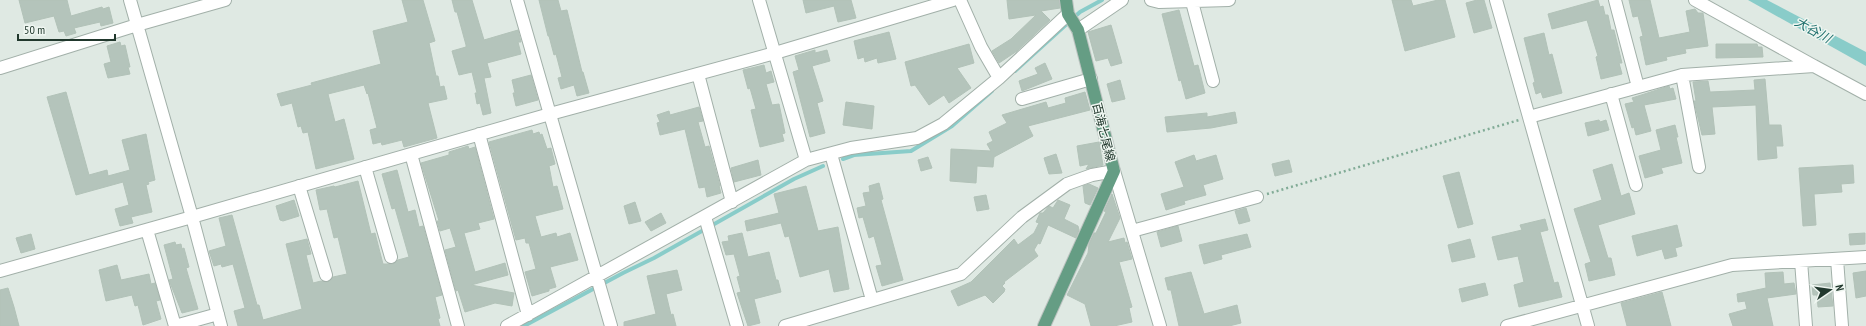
<svg xmlns="http://www.w3.org/2000/svg" width="1866" height="326" font-family="'PT Sans Narrow','Noto Sans JP',sans-serif">
  <style>
    .water { fill: #89ccc9 }
    .lines { fill: none; stroke-linecap: round; stroke-linejoin: round }
    .stream { stroke: #89ccc9; stroke-width: 4 }
    .building { fill: #b4c4bb; stroke: #b2c2b8 }
    .minor-casing { stroke: #a2b0a9; stroke-width: 14 }
    .major-casing { stroke: #bcc3c0; stroke-width: 14 }
    .path { stroke: #81ab96; stroke-width: 2.5; stroke-dasharray: 2 3; stroke-linecap: butt }
    .minor { stroke: #fff; stroke-width: 12 }
    .major { stroke: #659d84; stroke-width: 12 }
    .labels { text-anchor: middle; dominant-baseline: central; stroke-width: 3; stroke-linejoin: round; paint-order: stroke }
    .street-label { font-size: 12px; fill: #21382d; stroke: #eff6f1 }
    .water-label { font-size: 13px; font-style: italic; fill: #1f706e; stroke: #eff6f1 }
  </style>
  <rect width="100%" height="100%" fill="#dfe9e3"/>
  <path class="water" d="M1748,0h19l99,52v14z"/>
  <g class="lines">
    <path class="stream" d="M1015,71l65,-59 22,-12
      M843,159l11,-4 57,-4 41,-25 40,-35
      M524,326l99,-53 31,-15 140,-79 29,-13"/>
  </g>
  <path class="building" d="M19,0h48l4,16 31,-9 1,2 6,-2 4,16 -12,3 -1,-4 -26,6 2,5 -10,3 -2,-5 -5,1 -5,-16 -29,7z
    M402,0h21l12,41 -6,2 7,33h2l2,11 4,-1 3,13 -19,4 9,35 -33,9 -2,-7 -20,5 -1,-3 -8,2 -3,-14 7,-2 -9,-35 -1,1 -3,-9 -36,9 7,28 9,-3 10,40 -38,10 -8,-37 -5,1 -2,-7 -3,1 -6,-24 -11,3 -4,-12 35,-9 -1,-2 70,-19 -8,-33 35,-9z
    M452,0h20l12,40 34,-10 3,12h-3l3,12 -34,9 4,14 -7,1 7,35 -8,2 -3,-12 -3,1 -2,-11h2l-5,-21 -13,3 -7,-24 14,-4v-2l-9,-33h-2z
    M539,0h19l3,11 6,-1 15,62h1l6,21 -12,3 -3,-11 -13,4 -3,-11 4,-1 -6,-23 -2,1 -5,-19h-1z
    M803,0h48l5,18 -18,4 -4,-16 -28,7z
    M1007,0h52l1,8 -19,3 9,9 -33,31 -18,12 -7,-12 19,-12 25,-24 -27,4z
    M1392,0h19l2,6 25,-6h7l10,37 -50,14z
    M1477,0h7l8,28 -18,5 -8,-30z
    M1598,0l2,7 3,-1 2,9h3l3,15h3l8,33h-3l3,11 -21,5 -5,-22 2,-1 -11,-36 -35,9 -4,-15z
    M1629,0h21l9,38 31,-6 -4,-21 9,-2 3,4h5l5,33 -23,3 1,4 -20,4 1,3 -21,5 -6,-28 3,-1 -5,-20 -5,1z
    M1179,10l15,56 4,-1 7,28 -19,6 -5,-19 -2,1 -17,-67z
    M1111,25l11,38 -11,3 -3,-8 -12,3 -8,-29z
    M889,32l7,27 -18,4 -1,-5 -12,4 -1,-5 -6,2 -4,-18z
    M1544,33l5,22 3,-1 10,39 -19,5 -2,-6 -5,2 -3,-11 2,-1 -11,-44z
    M120,42l1,4 4,-1 5,22h-2l2,7 -22,4 -4,-14 7,-2 -4,-16z
    M969,44l5,19 -17,5 14,20 -22,15 -5,-8 -15,10 -14,-20 -4,1 -6,-24z
    M1716,44h41l1,3h4l1,10 -47,1z
    M815,50v3l12,-3 3,11 -18,5 11,35 -6,2 8,30 -15,4 -17,-65 6,-2 -4,-14z
    M1045,63l7,16 -30,12 -3,-10 19,-7 -3,-6z
    M764,65l2,8 5,-2 3,11 -8,2 6,21 7,-1 6,29 -3,1 2,7 -24,6 -9,-37 5,-1 -6,-21 -2,1 -5,-19z
    M531,75l7,25 -22,6 -3,-13h2l-3,-13z
    M1765,79l4,46h12l2,21h-7l1,12 -19,2 -2,-55 -44,2 3,27 -13,1 -8,-34h2l-3,-19 15,-1 2,11 45,-2 -1,-10z
    M1120,80l5,19 -13,3 -5,-18z
    M1669,86l1,3 3,-1 3,11 -32,6 7,26 -15,4 -2,-8 -2,1 -7,-24 9,-2 -2,-4z
    M66,92l23,83 18,-5 1,6 22,-6 -8,-30 24,-6 9,46 -7,2 1,2 -3,1 6,27 -21,5 2,6 -13,3 -5,-17 14,-4 -6,-23 -47,13 -29,-98z
    M1085,92l5,18 -62,16 5,10 -39,21 -1,10 -16,-1 -1,17 -26,-2 1,-32 40,2 -4,-7 6,-3 -4,-9 18,-9 -5,-8 44,-13 2,6 18,-5 -1,-5z
    M846,102l28,4 -2,23 -29,-4z
    M699,107l4,14 -5,1 7,25 4,-1 11,40h-1l2,7 -14,4 -2,-10 -6,1 -14,-59 -25,6 -3,-12 3,-1 -3,-7 12,-4 1,4z
    M1235,112l2,11 -26,5 -44,4 -2,-15 42,-4v4z
    M1599,120l1,2 6,-2 3,10 -21,6 -3,-13z
    M1675,125l3,12h-2l6,26 -21,5 2,5 -18,5 -6,-22 22,-6 -5,-20z
    M532,130l1,4 6,-2 1,3 2,-1 5,15 4,-1 4,16 -6,2 4,21 4,-1 6,23 -28,7 6,21 15,-4 1,4 13,-4 8,27 -28,7 6,20 -7,2v2l-17,5 -7,-24 11,-3 -7,-26h-3l-1,-5 -9,2 -27,-98z
    M1099,142l4,23 -17,4 3,-5 -9,2 -3,-20z
    M468,146l1,3 6,-2 19,72 -16,4 2,6 -16,4 11,39 30,-9 3,12 -37,10 43,8 -2,13 -17,-3 -30,9 -7,-22 -2,1 -11,-41 11,-3 -6,-19 -10,3 -3,-10h2l-18,-58 28,-8v-3z
    M1056,154l6,19 -13,1 -5,-16z
    M1194,155l2,6 20,-6 7,24 -20,6 3,10 -22,6 1,3 -19,6 -5,-16 23,-7 -9,-25z
    M928,157l4,11 -11,3 -3,-11z
    M758,160l3,15 -27,7 -3,-14z
    M1289,160l3,12 -17,4 -3,-12z
    M1612,164l9,32 8,-3 6,21 -37,11 10,33h3l4,17 -26,6 -4,-17 6,-2 -17,-53 28,-9 -9,-30z
    M1853,165l1,18 -13,1 1,8 -28,2 2,31 -13,1 -4,-58z
    M397,170l11,42 7,-2 4,17 4,-1 19,69 -7,2 5,21 -2,1 2,7h-202l-4,-15 11,-3 -12,-44 -11,3 -1,-3 -7,2 -5,-15 17,-5 -7,-28 13,-3 25,90h2l4,15 39,-11 -16,-65 21,-5 4,15 -5,1 7,28 8,-2 7,1 5,-5 14,-3 -9,-37 -4,1 -7,-29 -7,1 -4,-20 18,-4 1,1 23,-6 13,53 4,-1 8,31h10l5,-4 11,-3 -14,-49 -3,1 -10,-35z
    M1459,172l14,52 -15,4 -15,-52z
    M879,183l4,16 -2,1 22,80 -21,6 -6,-20 6,-1 -8,-29 -5,2 -6,-21 -4,1 -2,-10 9,-2 -3,-13 7,-1 -1,-6z
    M1089,184l9,4 -8,17 -5,-2 -2,-17z
    M806,186l12,45 20,-4 11,62 -15,3 -5,-23 -29,8 -11,-41 -4,1 -4,-14 -34,8 -2,-10 34,-8 -5,-19z
    M1112,194l8,24 -12,24 16,-4 1,5 2,-1 5,17 -13,3 13,45 -3,1 3,14 -18,4h-23l-6,-22 -18,-9 21,-42 1,-9 5,-11h2l10,-21 -2,-1z
    M986,195l3,14 -12,2 -3,-14z
    M294,200l5,16 -16,5 -3,-1 -4,-14z
    M1058,200l12,5 -6,14 14,7 1,4 -3,8 -28,-13 -8,19 -2,-1 -4,7 4,6 -34,26 1,1 -3,3 3,3 -1,3 -11,11 -8,-8 -27,11 -7,-15 20,-9 43,-43 4,6 16,-12 5,-10 -3,-1 4,-9h3l6,-7 4,2z
    M635,202l6,19 -12,3 -5,-18z
    M1246,208l4,13 -11,3 -4,-13z
    M661,213l5,10 -15,8 -6,-9z
    M1545,219l3,11 -8,2 14,51 4,-1 4,15 -43,10 -5,-22 10,-3 -6,-26 -20,4 -6,-23 30,-7 -2,-5z
    M1677,225l5,21 -7,2 2,8 -12,3 -3,-10 -25,7 -5,-20z
    M1178,226l4,15 -21,6 -4,-15z
    M742,233l6,24 21,-5 7,28h2l3,12 -27,7 6,24 -12,3 -11,-33 4,-1 -4,-15 3,-1 -6,-22 -8,1 -4,-13 7,-1 -1,-5z
    M1865,233v11l-15,1 -1,-11z
    M31,234l4,15 -14,4 -5,-15z
    M1247,234l4,13 -30,8 1,4 -18,5 -5,-19z
    M1470,239l5,18 -23,5 -4,-17z
    M175,242l1,3 5,-1 1,5 2,-1 5,19 -3,1 12,41 -16,4 -13,-33 4,-1 -9,-34z
    M117,265l4,15 28,-6 2,10 4,-1 5,17 -4,1 5,18 -18,6 -5,-20 -3,1 -3,-11 -26,6 -7,-31z
    M677,270l5,20 -16,4 5,21 2,-1 3,12h-52v-4l32,-8 -9,-38z
    M1866,271v25l-10,2 -3,-25z
    M1191,272l13,42 33,-9 4,18 -12,3h-50l-8,-36h-3l-3,-12z
    M1783,272l1,12 10,-1 2,11 -29,4 6,28h-40l-4,-12 18,-5 -2,-8 -7,1 -1,-8 29,-6 -1,-15z
    M1485,283l3,12 -26,7 -3,-13z
    M1830,283l3,23 -15,1 -1,-12h-4l-1,-10z
    M8,288l6,19 5,19h-19v-36z
    M1662,292l9,34h-44l-6,-23z"/>
  <g class="lines">
    <g class="minor-casing">
      <path id="minor" d="M130,0l62,217 29,109
        M517,0l94,326
        M759,0l47,160
        M960,0l21,47 18,31
        M1151,0l8,2 70,-2
        M1496,0l92,326
        M1615,0l23,87
        M1695,0l119,66
        M1192,2l21,79
        M1078,30l44,-30
        M0,68l137,-43 88,-25
        M698,74l34,128
        M1682,75l17,92
        M1611,94l25,91
        M1022,99l69,-20
        M1529,117l153,-42 132,-9 52,28
        M479,134l49,181
        M411,154l47,172
        M831,154l41,146
        M365,167l26,90
        M299,186l27,89
        M705,217l32,109
        M147,230l28,96
        M1132,231l125,-34
        M1837,259l5,67
        M1801,261l5,65
        M0,271l192,-54 358,-103 225,-61 178,-53
        M175,326l43,-12
        M507,326l299,-166 45,-12 66,-10 26,-14 56,-46 69,-64
        M785,326l176,-52 61,-57 45,-33 25,-9 22,-4 46,155
        M1507,326l225,-61 134,-8"/>
    </g>
    <g class="major-casing">
      <path id="major" d="M1044,326l70,-155 -36,-141 -10,-16 -2,-14"/>
    </g>
    <path class="path" d="M1267,194l252,-74"/>
    <use href="#minor" class="minor"/>
    <use href="#major" class="major"/>
  </g>
  <g class="labels">
    <g class="street-label">
      <text transform="translate(1104 132) rotate(76)">百海七尾線</text>
    </g>
    <g class="water-label">
      <text transform="translate(1813 30) rotate(29)">大谷川</text>
    </g>
  </g>
  <g transform="translate(1830 290) rotate(77)" stroke="#eff6f1" stroke-width="3" paint-order="stroke">
  <path d="M0-3L7 15L0 10L-7 15Z" fill="#21382d"/>
  <text y="-6" font-size="11" font-weight="bold" text-anchor="middle" fill="#21382d">N</text>
  </g>
  <path d="M18 34v6h97v-6" fill="none" stroke="#21382d" stroke-width="2"/>
  <text x="24" y="34" font-size="12" fill="#21382d" stroke="#eff6f1" stroke-width="3" paint-order="stroke">50 m</text>
</svg>
